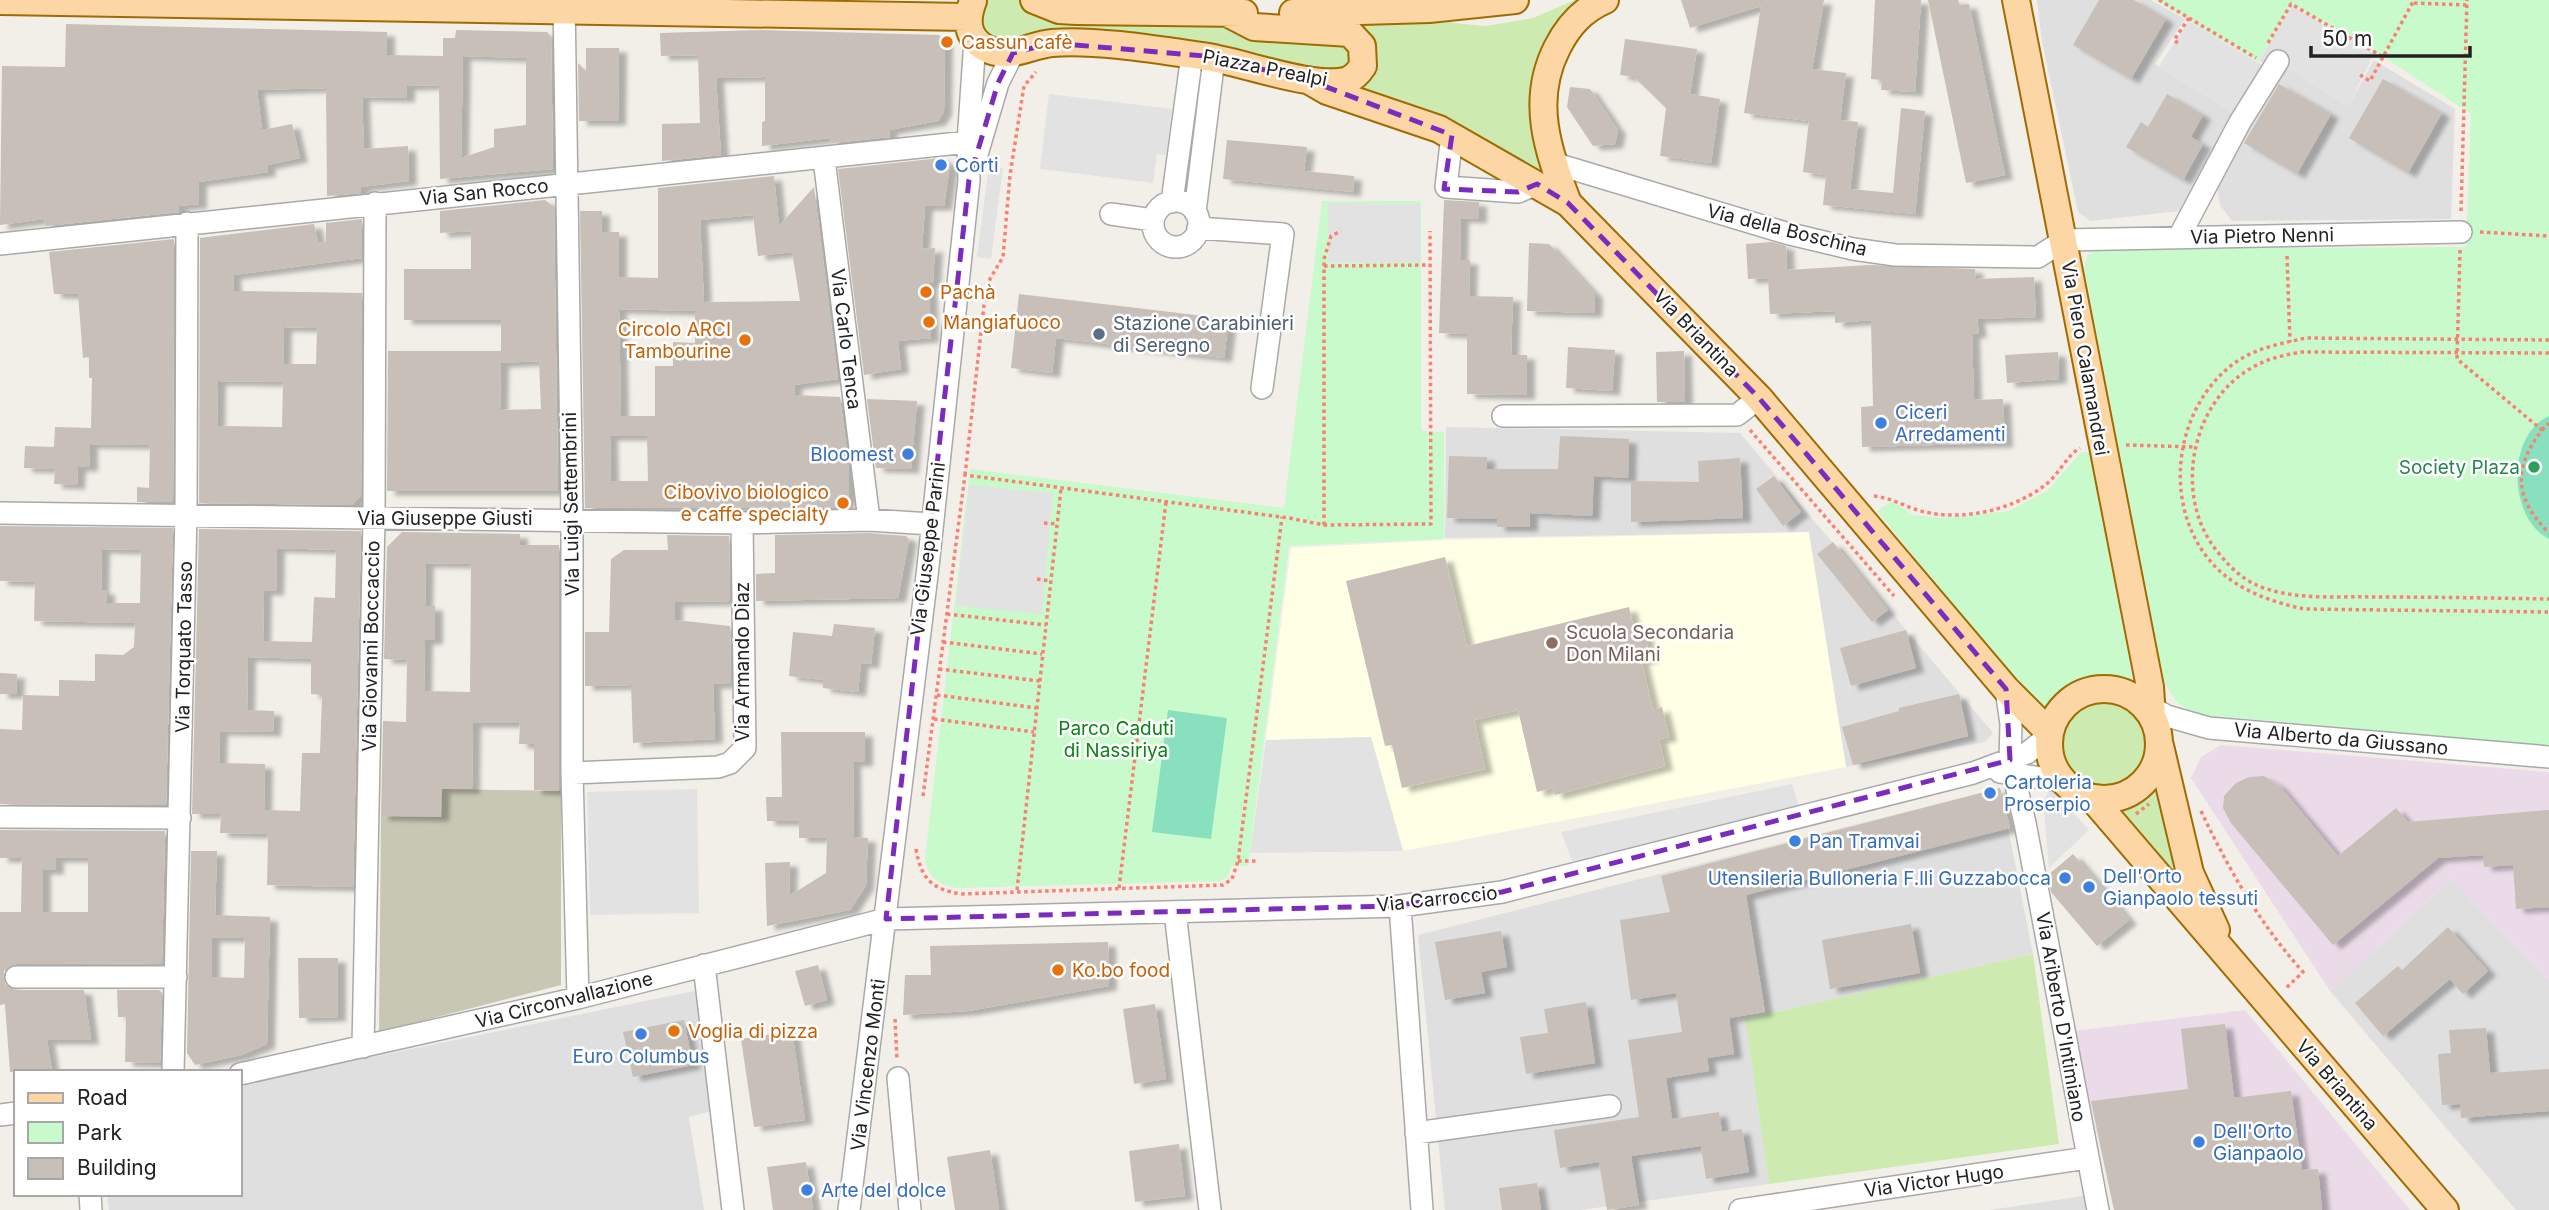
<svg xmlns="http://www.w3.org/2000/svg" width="2549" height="1210" font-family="Inter,sans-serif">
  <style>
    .residential { fill: #e0dfdf }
    .industrial { fill: #ebdbe8 }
    .education { fill: #ffffe5 }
    .construction { fill: #c7c7b4 }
    .grass { fill: #cdebb0 }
    .park { fill: #c8facc }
    .pitch { fill: #88e0be }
    .parking { fill: #e2e2e2 }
    .building { fill: #c7bfb8; fill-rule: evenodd; filter: url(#shadow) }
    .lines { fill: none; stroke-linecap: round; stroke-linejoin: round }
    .minor-casing { stroke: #a9a9a9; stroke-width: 24 }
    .major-casing { stroke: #a06b00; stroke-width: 30 }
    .path { stroke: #fa8072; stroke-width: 3.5; stroke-dasharray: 3.5 3.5; stroke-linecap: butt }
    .minor { stroke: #fff; stroke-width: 21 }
    .major { stroke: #fcd6a4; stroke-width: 26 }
    .marked { fill: none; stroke: #7b2cbf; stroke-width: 5; stroke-dasharray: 14 9; stroke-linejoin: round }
    .food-dot { fill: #e8710a; stroke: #fff; stroke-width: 2.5 }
    .shop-dot { fill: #3f7fe0; stroke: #fff; stroke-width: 2.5 }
    .service-dot { fill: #5c6f8a; stroke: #fff; stroke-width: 2.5 }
    .leisure-dot { fill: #2e9e5b; stroke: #fff; stroke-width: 2.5 }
    .education-dot { fill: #8d6e63; stroke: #fff; stroke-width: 2.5 }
    .labels { text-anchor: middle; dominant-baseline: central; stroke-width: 5; stroke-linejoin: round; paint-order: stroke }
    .food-label { font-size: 19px; fill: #c56008; stroke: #fff; text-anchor: start }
    .street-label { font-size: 19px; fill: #222; stroke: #fff }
    .shop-label { font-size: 19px; fill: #366cbe; stroke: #fff; text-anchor: start }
    .service-label { font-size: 19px; fill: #4e5e75; stroke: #fff; text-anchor: start }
    .leisure-label { font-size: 19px; fill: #27864d; stroke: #fff; text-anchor: end }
    .education-label { font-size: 19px; fill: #785e54; stroke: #fff; text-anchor: start }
    .park-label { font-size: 19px; fill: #0c8416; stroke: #fff }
  </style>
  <defs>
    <filter id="shadow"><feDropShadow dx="8" dy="4.5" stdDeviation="2" flood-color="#0004"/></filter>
  </defs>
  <rect width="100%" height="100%" fill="#f2efe9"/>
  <path class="residential" d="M2037,0h114l34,19 -30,45 79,49 -55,98 -89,10 -12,-9 -36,-171z
    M2374,60l81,49 -4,110 -219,2 -12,-16 -3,-17 65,-123 66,41z
    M1446,427l294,6 253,300 -8,9 -139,25 -38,-235 -363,6z
    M2000,788l33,166 -288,65 24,165 -188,26h-136l-27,-275z
    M2452,879l97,102v229h-33l-186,-219z
    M699,990l17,120 -27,7 15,93h-595l-2,-16h133v-110z
    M2083,1196l3,14h-96z"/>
  <path class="industrial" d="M2221,745l328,27v209l-97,-102 -122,112 -139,-213 10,-21z
    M2245,1010l165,200h-296l-40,-179z"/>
  <path class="education" d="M1809,532l37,235 -443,84 -32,-114 -105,3 25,-192 153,-8z"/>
  <path class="construction" d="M442,789l119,2v194l-182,47 2,-216z"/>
  <path class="grass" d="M983,0h37l21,11 160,9 41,14 98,4 16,11 -9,24 -335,-26 -30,-11 -3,-32z
    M1575,0l3,3c-14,26 -34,53 -45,81 -11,29 1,74 18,99l-191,-90 -5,-71 77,-7 22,8 31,3 48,-8z
    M2061 743a44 44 0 1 1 88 0a44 44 0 1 1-88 0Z
    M2162,776l43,141 -95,-107c21,-4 39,-16 52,-34z
    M2033,954l26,190 -290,40 -24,-165z"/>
  <path class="park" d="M2155,0h394v746l-354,-32 -17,-11 -13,-19 -81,-416 4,-13 12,-6 366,-2 5,-133 -86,-56 -93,-53 -34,57z
    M1322,201h99v230l23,1v107l-155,7 -41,320h-17l-3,10 -7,5 -263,7c-19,-2 -29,-10 -33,-29l45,-390 314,39z
    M2081,452h8l44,229c-50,-10 -57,-5 -90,34l-166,-204 15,-10 21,14 30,3 66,-7 38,-20z"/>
  <path class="pitch" d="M2549,416v123c-41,-21 -43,-104 0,-123z
    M1168,710l59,8 -16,121 -59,-7z"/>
  <path class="parking" d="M2292,6l82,48 -26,52 -66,-41h-15l-8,-4z
    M2189,21l76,46 -31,46 -75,-47z
    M1049,94l123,15 -6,46 -9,-1 -4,29 -113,-14z
    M989,166l14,2 -12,91 -14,-2z
    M1328,203l92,1v58l-92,1z
    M969,485l84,8 -11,121 -86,-8z
    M1371,737l32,114 -153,2 16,-113z
    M1792,784l8,26 -228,51 -11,-29z
    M2051,788l38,42 -40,38 -6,-67z
    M697,789l2,124 -109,2 -3,-123z"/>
  <path class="building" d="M1681,0h143l-12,69 34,4 -6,47 18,2 -8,67 43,4 8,-85 24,3 -10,103 -92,-9 3,-30 -23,-3 6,-51 -65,-8 17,-107 -71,22z
    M1875,0h46l-6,92 -34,-2 1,-10 -11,-1z
    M1928,0h30l2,5 9,-1 36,171 -39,8z
    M2099,0h35l32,19 -35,60 -58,-34z
    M66,24l321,8v23l56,1v-18h12l1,-8 91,2 4,5 2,132 -113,10 -1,-94 -32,1v12l-45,-1 2,52 44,-3 1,35 -48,6v6l-34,3 -1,-108 -69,2 5,40 30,-6 8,34 -33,7 1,7 -69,10v22l-20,2v6l-134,14 -1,-7 -44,6 2,-159 63,1zM463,56l63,2v67l-32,4v18l-33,11z
    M761,30l178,5 6,7 -1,69 -6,10 -49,9 1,7 -59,6 -1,-5 -68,8v-24l3,-1v-44l-49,1 5,77 -59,6v-37l38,-1 -2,-68 -37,1 -1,-23z
    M1625,39l72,10 -7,45 30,5 -9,64 -51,-7 6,-48 -32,-31 -14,-2z
    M586,48h33l-1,73h-39l-1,-58 8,8z
    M2383,79l59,34 -34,60 -59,-35z
    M2279,84l52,30 -34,60 -53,-31z
    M1570,87l20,2 28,41 -3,14 -22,2 -26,-39z
    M2167,94l36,21 -12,22 12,7 -20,36 -57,-33 15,-25 7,5z
    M1227,140l80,7 -3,24 50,5 -1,16 -130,-13z
    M941,158l9,6 -6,42h-19l-3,43 13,-1 -2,34 -4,1 2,55 -33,3 3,28 -37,6 -26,-206z
    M774,176l5,50 35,-39 24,192 -44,6 1,10 45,2 9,70v32l-7,9h-257l-5,-297h22v21h17v45l39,1v-90zM753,215l5,41 34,-4 8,49 -96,1 -4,-82zM619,309l76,2v32l-22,-1v24h-18v50h-34zM610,436h37l1,45h-37z
    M545,200l9,7 4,284h-171l1,-140h113v-31h-97v-51h67v-38l-31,2v-22zM539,361l2,48 -41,1 1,-47z
    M1444,200l35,2v17l-18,-1 -1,42h10l-1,36 44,1 -2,58h16v40l-60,-1v-60l-28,-1z
    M362,219v39l-129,17 1,16 128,2 -1,203 -9,9 -153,-2 1,-265 114,-14 4,19 8,-1v-19zM284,327l33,1 -1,36h-33zM218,381l65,1 -1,45 -65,-1z
    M174,239l-1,263h-36v-15l12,1 1,-43 -60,-1v23h-12l-1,18 -23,-1 1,-15 -31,-1 1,-22 29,1 1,-20 36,1 1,-50h-3v-21l-6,1 -5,-64h-24l-5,-42z
    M1772,242l14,4 1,24 82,-5 106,4 1,10 58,-2 2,40 -59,2 2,14 -7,1 2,66 29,-1 2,44 -143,4 -1,-40 12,-1 -2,-86 -36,3v-12l-65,3 -2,-36 -20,1 -2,-35z
    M1529,243l20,1 46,50 -1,19 -67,-2z
    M1019,294l210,25 -5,39 -168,-20 -4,35 -41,-5z
    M1568,347l47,3 -3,41 -46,-3z
    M1684,351l1,51h-28l-1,-50z
    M2058,352l1,27 -52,4 -2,-28z
    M867,399l50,2 -6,68 -35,-1z
    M1560,436l69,3 -1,39 -34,-2 -2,40 -62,-3v14h-33v-8l-50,-1 2,-62 38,1v12h71z
    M1740,458l3,60 -112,4v-41l68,1 -1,-21z
    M1774,476l27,36 -18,14 -27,-37z
    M0,526l173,2 -7,277 -166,-1v-75l22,1 1,-35 36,1v-16l36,1v-27l28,1 11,-8 1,-24 -101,-2 1,-39 -35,-1zM102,549l39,1 -1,53h-33v-13h-6z
    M199,529l162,2 -8,356 -86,-2 1,-51 -48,-1 1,-19h-29zM277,548l59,2 -1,48 -21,-1 -2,45 -49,-1 1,-50h12zM248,657l63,2v35l11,1 -2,58h-18l-2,58 -36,-1 1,-46 -46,-1 1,-32 53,1 1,-21 -27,-1z
    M402,532l118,2v11h39v246l-25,-1v-46h-15l1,-21h-47l-1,66h-30l-1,28 -60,-1 2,-95 23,1 1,-62 -23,-1 3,-112zM426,563l45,1 -1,128 -46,-1 1,-51h10v-34h-10z
    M869,533l37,3 3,3 -11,59 -142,3v-27l19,-1v-38z
    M667,535l62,1 1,65 -55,1v18l55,6 1,58h-18l2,55 -82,4 -2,-58 -46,1v-54h24l2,-73 13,-9h44z
    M1833,542l55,68 -16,12 -55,-68z
    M1445,557l22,89 162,-39 6,26 9,-2 6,27 -9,2 12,50 9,-3 7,30 -10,2 6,27 -110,29 -2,-7 -16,4 -19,-82 -44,10 11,49 -83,19 -10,-43 -7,1 -39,-165z
    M834,624l41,4 -4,36 -10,-1 -3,29 -35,-4v-8l-34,-4 4,-44 39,4z
    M1906,630l10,38 -65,18 -11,-38z
    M0,673l17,1 -1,20h-16z
    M1959,694l9,42 -115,29 -11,-38 57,-16v-3z
    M781,732h84v30h-12l1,75 14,1 -2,47 -16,25 -83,16 -2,-63 25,-1 -1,34 37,-23 1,-35h-28v-17h-32l-1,-24h16z
    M2264,776l15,9 59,71 58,-48 12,14 141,-12v97l-33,2 -3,-44 -29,2 -1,-12 -45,3 -105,87 -102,-122 -8,-15 1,-12 12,-13 13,-6z
    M2000,788l10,40 -264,67 19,117 -36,6 5,36 -27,4 2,13 -43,7 6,41 47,-7 3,20 20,-3 7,43 -43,7 -5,-33 -70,10 8,49 -32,5 -8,-48 -39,6 -6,-38 85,-13 -11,-77 54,-8 -6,-39 -45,7 -11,-80 50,-8 -9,-36z
    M0,830l165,1 -3,132 -146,1 -12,7 1,13 10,6h69l7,50h-44l5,32h-42l-5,-68 -5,1v-93h21l1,-54h-22zM56,858h32v54h-45v-42h13z
    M191,851h26l-2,64 55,2 -3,127 -26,11 -46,10 -8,-12zM212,938h33l-1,40 -32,-1z
    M2073,854l56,66 -32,26 -46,-54 -3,-17z
    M1911,924l9,49 -90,16 -8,-49z
    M2448,927l40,44 -25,23 -13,-15 -67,57 -28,-33 43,-37 4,4z
    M1501,931l6,36 -26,5 4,21 -40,7 -10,-58z
    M1108,942l1,44 -141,25 -65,4 2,-40h26l-1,-29z
    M298,958h40v59l-39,1z
    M818,965l9,35 -22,6 -10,-35z
    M117,990h42l3,3 -2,70 -35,-1 1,-45h-8z
    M1586,1002l9,61 -69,11 -6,-37 28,-4 -4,-24z
    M1155,1004l11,75 -32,5 -11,-75z
    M684,1020l9,45 -60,12 -10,-45z
    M2225,1024l9,74 57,-7 11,79 16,-1 4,41h-208l-23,-109 97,-12 -7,-60z
    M2486,1028l4,45 59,-4v42l-88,7 -1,-14 -18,1 -4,-51 13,-1 -2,-23z
    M792,1031l13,89 -51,7 -13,-88z
    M1179,1144l6,52 -50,6 -6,-51z
    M990,1150l9,60h-44l-8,-53z
    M806,1162l7,48h-40l-6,-43z
    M1537,1183l4,27h-39l-3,-22z"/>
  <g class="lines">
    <g class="minor-casing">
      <path id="minor" d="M564,0l8,519v254l6,225
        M1452,135l-6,52 72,5 19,-8
        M824,159l45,361
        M975,161l23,-78 15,-30
        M1553,163l233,70 67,16 42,6 143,2 26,-17 397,-8
        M1153 224a23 23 0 1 1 46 0a23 23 0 1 1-46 0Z
        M1172,202l20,-147
        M1195,212l19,-154
        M1111,214l42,6
        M1198,228l85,6 -21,154
        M2179,237l61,-115 38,-61
        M0,244l968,-102
        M1503,416l234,-1 22,-17
        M0,513l742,10 127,-3 62,4
        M2006,689l5,35 -1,36 15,63 73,387
        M2141,702l26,14 42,12 340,29
        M2000,772l63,9
        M572,773l146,-6 12,-4 15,-15 -3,-225
        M0,817l180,1
        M1400,906l22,304
        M1175,912l35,298
        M704,965l29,245
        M16,977h160
        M363,1047l11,-529 1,-315
        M173,1072l13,-558 1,-291
        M240,1074l338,-76 308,-79 514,-13 102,-14 471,-119 54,-20 23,-18
        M898,1078l12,132
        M0,1115l16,-2
        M1416,1133l194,-27
        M90,1194l1,16
        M849,1210l79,-643 41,-387 -1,-38 7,-102
        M1740,1210l347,-52"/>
    </g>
    <g class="major-casing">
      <path id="major" d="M1034,0l25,10 17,1 168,2
        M2016,0l134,687 2,30
        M0,1l967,16
        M973,1c-7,18 -7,36 12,47 23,13 44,-3 67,-5 40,-4 108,7 149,13 37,4 114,35 147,24 7,-3 11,-8 15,-14l-1,-20 -12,-13 -96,-6 -27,-14
        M1293,13l136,-4 86,-9
        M1308,80l19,11 112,38 129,74 191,195 247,291 44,44
        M1568,203c-20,-52 -38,-102 -11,-155 11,-22 25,-38 48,-48
        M2049 744a55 55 0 1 1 110 0a55 55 0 1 1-110 0Z
        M2160,746l30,127 26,57
        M2092,798l353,412"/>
    </g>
    <path class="path" d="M2159,0l30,18 -15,22 6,5
      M2414,3l53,2
      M2189,18l67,40
      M2268,43l23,-39 92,53 31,-57
      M2360,75l10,6 13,-24
      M2461,211l6,-211
      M2480,232l69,4
      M2460,250l-3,109 85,71c-30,39 -27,69 7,103
      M2287,256l3,86
      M1324,266l106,-1
      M2549,340l-243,-2c-23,5 -50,10 -70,24 -62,44 -75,142 -25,200 23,27 60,40 93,47l245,3
      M2549,353l-248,-1c-16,3 -32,6 -46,14 -64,33 -83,130 -38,185 14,18 28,31 50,38 33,11 71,7 106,8 58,0 117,1 176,2
      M1750,430l144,166
      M2542,430l7,-7
      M2126,445l68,2
      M965,475l19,-170 6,-26 13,-22 7,-82 14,-89 12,-14
      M1874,496c20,2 36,14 56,17 38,7 83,-4 114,-27 14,-10 23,-31 36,-38
      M1044,523l13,1
      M1324,525v-266l7,-23 10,-5
      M1037,579l13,2
      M947,614l99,11
      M943,642l99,12
      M939,669l101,12
      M937,695l100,13
      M934,719l100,13
      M923,796l42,-321 324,43 35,7 107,-1 -1,-293
      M2201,811c28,59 59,113 102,161l-18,17
      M2136,814l13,-10
      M916,849c5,29 15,40 45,45l262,-9 9,-6 6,-18 44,-344
      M1238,861h19
      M1119,888l47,-386
      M1017,890l44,-401
      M895,1019l2,41"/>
    <use href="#minor" class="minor"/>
    <use href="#major" class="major"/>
  </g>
  <path class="marked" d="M1052,43l153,13 103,24 144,55 -8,54 74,3 19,-8 31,19 191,195 247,291 4,71 -508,132 -112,14 -504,13 83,-739 29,-97 15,-30z"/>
  <g class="food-dot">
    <circle cx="947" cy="42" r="7"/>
    <circle cx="926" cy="292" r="7"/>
    <circle cx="929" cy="322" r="7"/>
    <circle cx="745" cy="340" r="7"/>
    <circle cx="843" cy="503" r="7"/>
    <circle cx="1058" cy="970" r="7"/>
    <circle cx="674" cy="1031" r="7"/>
  </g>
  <g class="shop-dot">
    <circle cx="941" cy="165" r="7"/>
    <circle cx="1881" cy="423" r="7"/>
    <circle cx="908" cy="454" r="7"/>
    <circle cx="1990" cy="793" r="7"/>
    <circle cx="1795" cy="841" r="7"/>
    <circle cx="2065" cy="878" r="7"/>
    <circle cx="2089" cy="887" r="7"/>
    <circle cx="641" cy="1034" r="7"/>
    <circle cx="2199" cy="1142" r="7"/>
    <circle cx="807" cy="1190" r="7"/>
  </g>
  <circle class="service-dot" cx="1099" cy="334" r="7"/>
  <circle class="leisure-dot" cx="2534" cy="467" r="7"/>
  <circle class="education-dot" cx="1552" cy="643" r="7"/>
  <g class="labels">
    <g class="food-label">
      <text x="961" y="42">Cassun cafè</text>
      <text x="940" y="292">Pachà</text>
      <text x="943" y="322">Mangiafuoco</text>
      <text x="731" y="329" text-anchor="end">Circolo ARCI<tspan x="731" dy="22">Tambourine</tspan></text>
      <text x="829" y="492" text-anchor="end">Cibovivo biologico<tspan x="829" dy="22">e caffe specialty</tspan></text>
      <text x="1072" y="970">Ko.bo food</text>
      <text x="688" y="1031">Voglia di pizza</text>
    </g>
    <g class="street-label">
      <text transform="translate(1265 68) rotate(11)">Piazza Prealpi</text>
      <text transform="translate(484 192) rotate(-6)">Via San Rocco</text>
      <text transform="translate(1787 230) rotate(14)">Via della Boschina</text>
      <text transform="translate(2262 236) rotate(-1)">Via Pietro Nenni</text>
      <text transform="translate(1696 333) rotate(46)">Via Briantina</text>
      <text transform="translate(846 339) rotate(83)">Via Carlo Tenca</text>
      <text transform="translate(2085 358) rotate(80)">Via Piero Calamandrei</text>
      <text transform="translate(571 504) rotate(-91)">Via Luigi Settembrini</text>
      <text x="445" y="518">Via Giuseppe Giusti</text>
      <text transform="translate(928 549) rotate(-83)">Via Giuseppe Parini</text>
      <text transform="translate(371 646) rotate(-89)">Via Giovanni Boccaccio</text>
      <text transform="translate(184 647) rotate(-89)">Via Torquato Tasso</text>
      <text transform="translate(742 662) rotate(-90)">Via Armando Diaz</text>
      <text transform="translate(2341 739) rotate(5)">Via Alberto da Giussano</text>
      <text transform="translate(1437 899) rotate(-6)">Via Carroccio</text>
      <text transform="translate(564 1000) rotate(-14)">Via Circonvallazione</text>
      <text transform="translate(2061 1017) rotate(80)">Via Ariberto D'Intimiano</text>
      <text transform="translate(868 1065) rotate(-83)">Via Vincenzo Monti</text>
      <text transform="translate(2337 1085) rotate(49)">Via Briantina</text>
      <text transform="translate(1934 1181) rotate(-8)">Via Victor Hugo</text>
    </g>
    <g class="shop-label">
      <text x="955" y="165">Corti</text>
      <text x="1895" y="412">Ciceri<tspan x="1895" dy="22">Arredamenti</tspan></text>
      <text x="894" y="454" text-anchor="end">Bloomest</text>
      <text x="2004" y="782">Cartoleria<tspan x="2004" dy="22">Proserpio</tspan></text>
      <text x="1809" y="841">Pan Tramvai</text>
      <text x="2103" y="876">Dell'Orto<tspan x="2103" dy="22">Gianpaolo tessuti</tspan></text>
      <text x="2051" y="878" text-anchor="end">Utensileria Bulloneria F.lli Guzzabocca</text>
      <text x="641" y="1056" text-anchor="middle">Euro Columbus</text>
      <text x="2213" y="1131">Dell'Orto<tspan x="2213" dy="22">Gianpaolo</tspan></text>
      <text x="821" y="1190">Arte del dolce</text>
    </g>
    <g class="service-label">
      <text x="1113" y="323">Stazione Carabinieri<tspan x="1113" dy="22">di Seregno</tspan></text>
    </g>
    <g class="leisure-label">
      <text x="2520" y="467">Society Plaza</text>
    </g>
    <g class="education-label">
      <text x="1566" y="632">Scuola Secondaria<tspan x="1566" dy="22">Don Milani</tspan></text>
    </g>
    <g class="park-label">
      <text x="1116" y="728">Parco Caduti<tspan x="1116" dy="22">di Nassiriya</tspan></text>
    </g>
  </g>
  <rect x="14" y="1070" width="228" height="126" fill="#ffffff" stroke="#a7a7a7" stroke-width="2"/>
  <rect x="28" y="1093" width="35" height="10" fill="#fcd6a4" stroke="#a7a7a7" stroke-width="2"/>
  <text x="77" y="1105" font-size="21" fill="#222222">Road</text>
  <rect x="28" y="1122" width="35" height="21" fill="#c8facc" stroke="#a7a7a7" stroke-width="2"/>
  <text x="77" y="1140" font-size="21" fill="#222222">Park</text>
  <rect x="28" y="1158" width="35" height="21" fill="#c7bfb8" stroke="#a7a7a7" stroke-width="2"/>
  <text x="77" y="1175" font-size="21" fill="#222222">Building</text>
  <path d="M2311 46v10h159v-10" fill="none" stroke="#222222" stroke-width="3.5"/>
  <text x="2322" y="46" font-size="21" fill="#222222" stroke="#ffffff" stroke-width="5" paint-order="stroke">50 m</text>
</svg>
